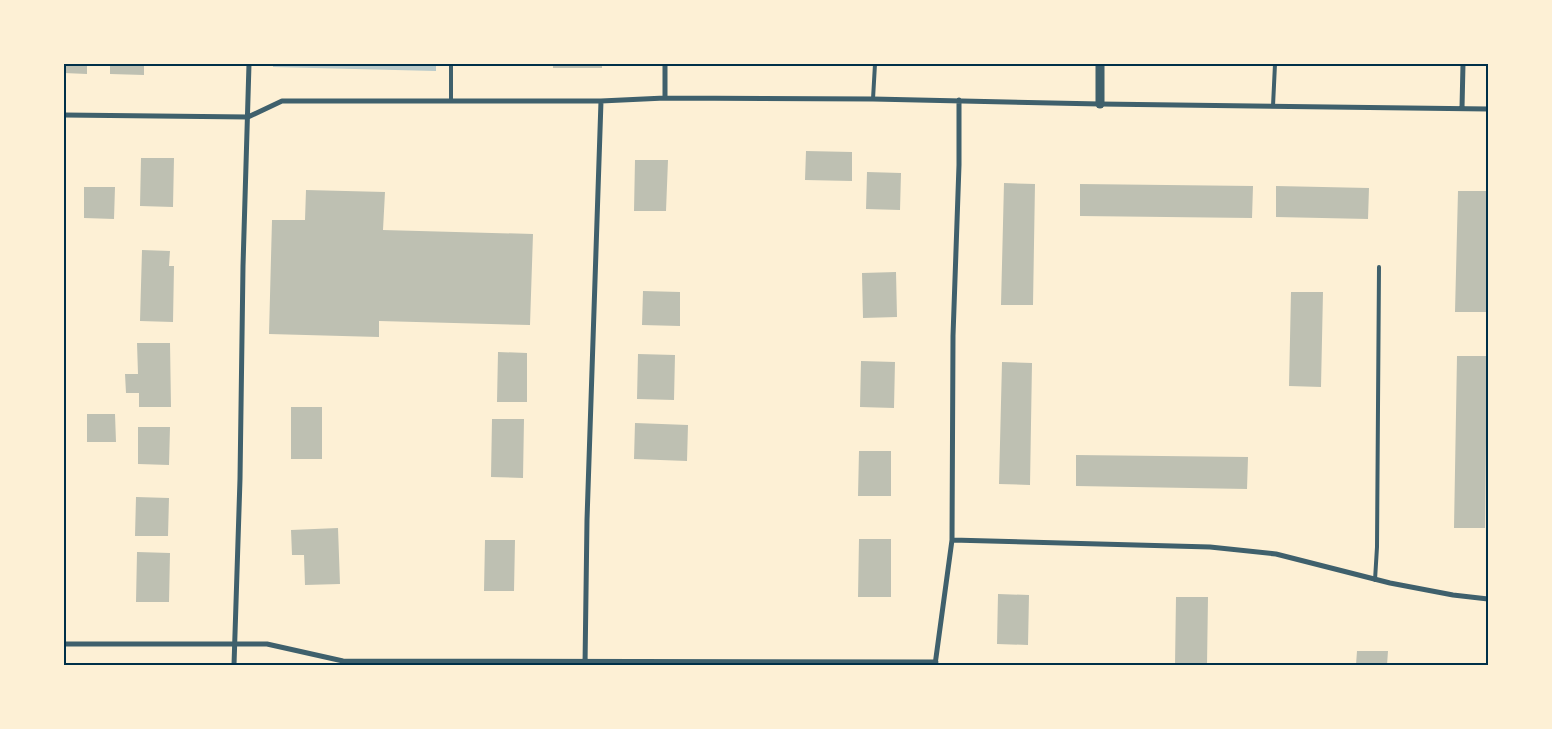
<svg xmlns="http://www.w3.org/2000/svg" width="1552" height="729" font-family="Arial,sans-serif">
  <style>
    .green { fill: #b9caca }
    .building { fill: #bec0b2 }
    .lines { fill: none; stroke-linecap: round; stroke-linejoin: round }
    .service { stroke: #3f606c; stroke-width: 4 }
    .minor { stroke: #3f606c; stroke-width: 5 }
    .tertiary { stroke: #3f606c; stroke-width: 9 }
    .neatline { fill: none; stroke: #003049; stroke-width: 2 }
  </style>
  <rect width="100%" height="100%" fill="#fdf0d5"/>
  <path class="green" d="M273,64h163v7l-163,-4z"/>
  <path class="building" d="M64,64h23v10l-23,-1z
    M110,64h34v11l-34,-1z
    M553,64h49v4h-49z
    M806,151l46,1v29l-47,-1z
    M141,158h33l-1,49 -33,-1z
    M635,160h33l-2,51h-32z
    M867,172l34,1 -1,37 -34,-1z
    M1004,183l31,1 -2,121h-32z
    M1080,184l173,2 -1,32 -172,-2z
    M1276,186l93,2 -1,31 -92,-2z
    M84,187h31l-1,32 -30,-1z
    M306,190l79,2 -2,38 150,4 -3,91 -151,-4v16l-110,-3 3,-114h33z
    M1458,191h30l-1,121h-32z
    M142,250l28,1 -1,15h5l-1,56 -33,-1z
    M896,272l1,45 -34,1 -1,-45z
    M643,291l37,1v34l-38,-1z
    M1291,292h32l-2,95 -32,-1z
    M137,343h33l1,64h-32v-14h-13l-1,-19h13z
    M498,352l29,1v49h-30z
    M638,354l37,1 -1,45 -37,-1z
    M1457,356h30l-2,172h-31z
    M861,361l34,1 -1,46 -34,-1z
    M1002,362l30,1 -2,122 -31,-1z
    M291,407h31v52h-31z
    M87,414h28l1,28h-29z
    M492,419h32l-1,59 -32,-1z
    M635,423l53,2 -1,36 -53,-2z
    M138,427h32l-1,38 -31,-1z
    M859,451h32v45h-33z
    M1076,455l172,2 -1,32 -171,-3z
    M136,497l33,1 -1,38h-33z
    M338,528l2,56 -35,1 -1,-30h-12l-1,-25z
    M859,539h32v58h-33z
    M485,540h30l-1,51h-30z
    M137,552l33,1 -1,49h-33z
    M998,594l31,1 -1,50 -31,-1z
    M1176,597h32l-1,68h-32z
    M1357,651h31l-1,14h-31z"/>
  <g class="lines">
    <path class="service" d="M451,64v36
      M873,99l2,-35
      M1273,106l2,-42
      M1375,580l2,-33 2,-280"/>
    <path class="minor" d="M665,98v-34
      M1462,108l1,-44
      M64,115l184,2 34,-16h319l64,-3 208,1 227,5 388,5
      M952,540l258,7 66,7 114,29 63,12 35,4
      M64,644h203l76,17 593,1
      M234,665l6,-186 3,-213 6,-202
      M585,665l2,-145 14,-419
      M935,665l17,-125 1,-204 6,-171v-65"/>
    <path class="tertiary" d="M1100,104v-40"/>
  </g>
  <rect width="1552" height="729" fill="none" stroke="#fdf0d5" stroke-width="130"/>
  <rect x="65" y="65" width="1422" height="599" class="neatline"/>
</svg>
